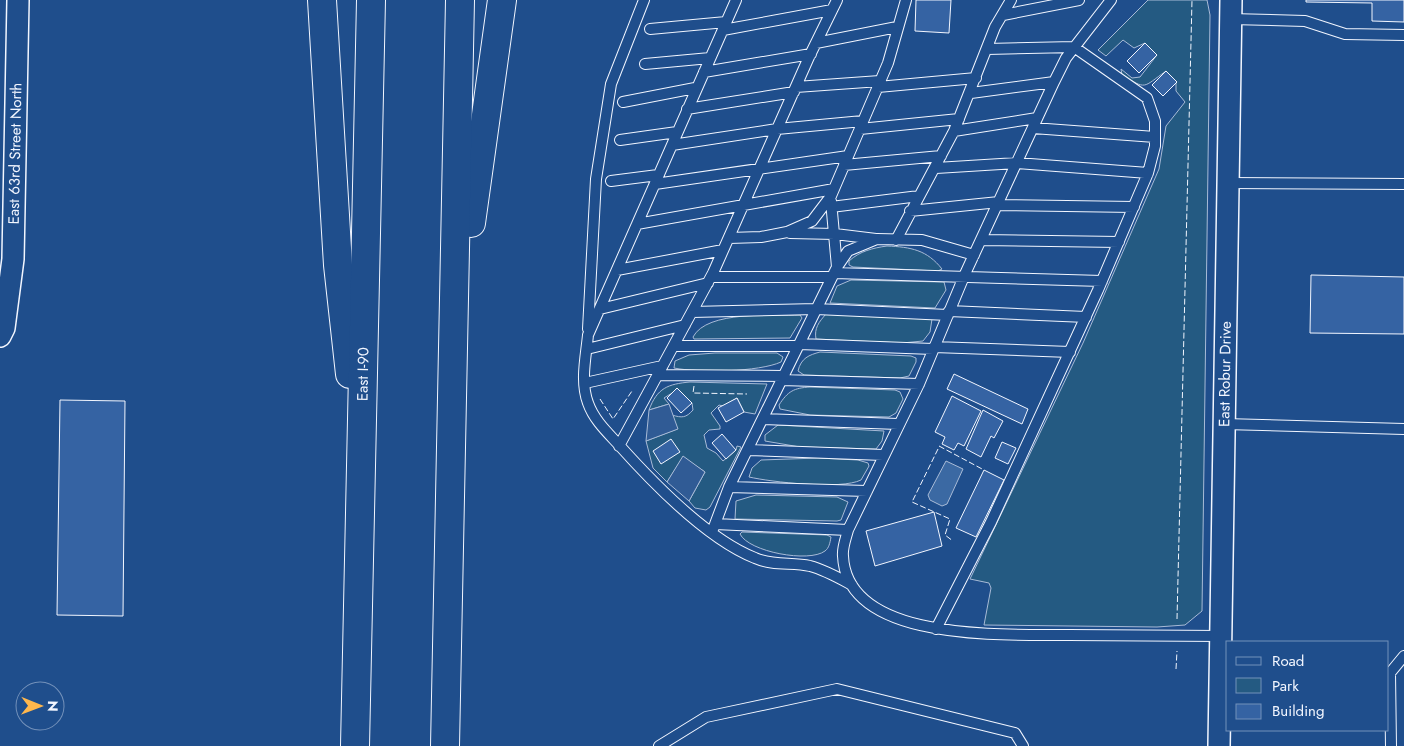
<svg xmlns="http://www.w3.org/2000/svg" width="1404" height="746" font-family="Jost,sans-serif">
  <style>
    .green { fill: #245a82; stroke: #a8bbd7 }
    .parking { fill: #305b95; stroke: #a8bbd7 }
    .water { fill: #3b69a3; stroke: #a8bbd7 }
    .building { fill: #3563a3; stroke: #f2f6ff }
    .lines { fill: none; stroke-linecap: round; stroke-linejoin: round }
    .service-casing { stroke: #f2f6ff; stroke-width: 12 }
    .minor-casing { stroke: #f2f6ff; stroke-width: 24 }
    .motorway-casing { stroke: #f2f6ff; stroke-width: 30 }
    .service { stroke: #1f4e8c; stroke-width: 10 }
    .minor { stroke: #1f4e8c; stroke-width: 21 }
    .motorway { stroke: #1f4e8c; stroke-width: 28 }
    .fence { stroke: #f2f6ff; stroke-width: 1; stroke-dasharray: 6 2.5; stroke-linecap: butt }
    .labels { text-anchor: middle; dominant-baseline: central; stroke-width: 4; stroke-linejoin: round; paint-order: stroke }
    .street-label { font-size: 15px; fill: #f2f6ff; stroke: #1f4e8c }
  </style>
  <rect width="100%" height="100%" fill="#1f4e8c"/>
  <path class="green" d="M1148,0h59l3,15 -8,596 -17,14 -28,2 -173,-2 7,-37 -2,-5 -19,-4 113,-236 76,-174 7,-43 19,-24 -9,-11v-9l-10,-11c-24,17 -19,19 -44,4l-1,-6 11,9 8,-1 17,-22 -12,-12 -11,5 -11,-8 -17,16 -8,-6z
    M887,246c24,1 40,4 55,23l-4,2 -85,-4 -4,-2v-4c11,-10 24,-13 38,-15z
    M851,280l93,2 2,8 -11,18 -105,-5 7,-17z
    M826,314l106,5 -2,13 -7,9 -21,2 -86,-4c-2,-11 3,-17 10,-25z
    M800,315l2,3 -12,20 -96,1 -1,-2c14,-27 81,-21 107,-22z
    M820,352l91,4 5,2v4l-7,14 -9,2 -96,-3 -6,-4c3,-13 11,-16 22,-19z
    M715,353h62l6,4 -2,5c-22,10 -82,11 -107,6l1,-7 14,-6z
    M690,382l77,2 -12,30 -11,-2 -7,-14 -14,8 -4,-1 -8,8 9,13v3l-11,1 -5,5 3,13 9,5 7,8 13,-11 1,-4 4,1 -31,60 -4,3 -11,-2 -6,-7 16,-29 -22,-15 -16,25 -14,-14 -7,-27 31,-12 -5,-14c10,3 14,3 21,-5l-1,-7 -20,-10 -8,5 5,6 -20,6c8,-22 19,-26 41,-28z
    M810,387l85,3 5,2 3,7 -7,14 -7,4 -79,-2 -30,-6 -1,-4c9,-14 15,-17 31,-18z
    M778,425l106,6 -2,10 -6,8 -76,-2 -35,-6v-6z
    M818,458l40,2 10,3 1,3 -8,14c-20,10 -90,2 -112,-3l3,-9 9,-8z
    M756,495l81,2 11,5 -7,18 -4,1 -102,-2 1,-18z
    M742,532l85,3 4,2c-1,6 -2,11 -6,14 -16,12 -76,1 -85,-17z"/>
  <path class="parking" d="M669,404l9,25 -32,12 3,-31z
    M683,456l22,16 -16,29 -22,-19z"/>
  <path class="water" d="M946,461l17,8 -16,35 -5,2 -12,-6 -2,-5z"/>
  <path class="building" d="M916,0h35l-2,33 -34,-2z
    M1306,0h98v22l-32,-1v-18l-66,-1z
    M1145,43l12,12 -18,18 -12,-12z
    M1166,71l11,11 -14,14 -11,-11z
    M1311,275l93,2v57l-94,-1z
    M954,374l74,35 -6,15 -75,-35z
    M677,388l15,15 -11,10 -14,-15z
    M952,396l29,15 -17,35 -6,-3 -4,7 -12,-6 3,-7 -10,-5z
    M737,398l7,14 -18,10 -8,-14z
    M60,400l65,1 -2,215 -66,-1z
    M983,410l20,11 -9,17 -3,-2 -10,21 -15,-8z
    M722,434l14,16 -10,9 -14,-16z
    M671,439l9,13 -19,12 -8,-13z
    M1002,442l14,6 -8,16 -13,-6z
    M984,470l20,10 -28,57 -20,-9z
    M934,512l8,34 -67,20 -9,-35z"/>
  <g class="lines">
    <g class="service-casing">
      <path id="service" d="M736,0l-148,335c-2,21 -8,47 0,68 6,17 19,29 31,42 34,38 88,94 136,113 18,8 37,4 55,8 15,4 29,12 42,19
        M1111,0l-45,58 -12,24 -89,192 -46,110 -71,146c-2,8 -6,18 -5,26 4,88 166,78 226,79 51,0 101,1 152,1
        M1003,15l76,-15
        M1230,19l75,2 40,13 59,1
        M650,29l76,-7
        M723,30l109,-20
        M816,43l81,-16
        M645,64l65,-6
        M704,72l107,-18
        M796,87l84,-6
        M878,87l98,-9
        M971,93l83,-11
        M623,102l72,-14
        M687,109l107,-17
        M1033,128l122,9
        M860,129l99,-10
        M954,131l83,-13
        M620,140l57,-8
        M672,145l105,-16 86,-8
        M844,165l97,-9
        M936,168l81,-5 131,10
        M611,181l47,-6
        M1228,183l176,1
        M655,184l193,-28
        M831,201l6,66
        M997,205l137,2
        M831,207l88,-11
        M910,211l89,-9
        M637,224l197,-35
        M790,233l45,1 41,5
        M729,238l32,-1 26,-5 25,-11 19,-25 57,-133 18,-63
        M896,240l58,-109 41,-104 16,-27
        M981,240l138,2
        M617,270l106,-20
        M834,273l268,8
        M711,277h121
        M600,309l108,-26
        M949,311l137,6
        M692,312l124,-3 132,6
        M588,329l8,-150 15,-95 33,-84
        M799,344l134,5
        M674,346h123
        M934,347l136,5
        M587,349l98,-24
        M658,375l125,1
        M781,380l138,4
        M585,383l77,-17
        M763,419l135,5
        M1224,424l180,5
        M619,446l94,-173 96,-216 28,-57
        M748,450l135,5
        M729,487l138,4
        M715,524l133,6
        M712,532l17,-45 108,-220 11,-16 29,-12 45,1 52,15
        M936,629l55,-107 107,-232 50,-117 7,-27v-25l-8,-23 -73,-51 -87,2
        M659,746l47,-29 131,-28 178,44 8,13
        M1391,746l-1,-73 14,-17"/>
    </g>
    <g class="minor-casing">
      <g id="minor">
        <path id="s1" d="M0,336l4,-8 9,-69 5,-259"/>
        <path id="s2" d="M1219,746l12,-746"/>
      </g>
    </g>
    <g class="motorway-casing">
      <g id="motorway">
        <path d="M322,0l16,265 12,109"/>
        <path d="M471,223l31,-223"/>
        <path id="s3" d="M355,746l16,-746"/>
        <path d="M445,746l15,-746"/>
      </g>
    </g>
    <use href="#service" class="service"/>
    <use href="#minor" class="minor"/>
    <use href="#motorway" class="motorway"/>
    <path class="fence" d="M694,386l-1,7 54,1
      M600,399l13,20 19,-28
      M939,446l45,24
      M938,449l-26,53 38,17 -5,16 8,6
      M1177,619l15,-619
      M1176,669l1,-18"/>
  </g>
  <g class="labels">
    <g class="street-label">
      <text stroke="none"><textPath href="#s1" startOffset="184">East 63rd Street North</textPath></text>
      <text stroke="none"><textPath href="#s3" startOffset="372">East I-90</textPath></text>
      <text stroke="none"><textPath href="#s2" startOffset="372">East Robur Drive</textPath></text>
    </g>
  </g>
  <rect x="1226" y="641" width="162" height="90" fill="#1f4e8c" stroke="#7391ba"/>
  <rect x="1236" y="657" width="25" height="8" fill="#1f4e8c" stroke="#7391ba"/>
  <text x="1272" y="666" font-size="15" fill="#f2f6ff">Road</text>
  <rect x="1236" y="678" width="25" height="15" fill="#245a82" stroke="#7391ba"/>
  <text x="1272" y="691" font-size="15" fill="#f2f6ff">Park</text>
  <rect x="1236" y="704" width="25" height="15" fill="#3563a3" stroke="#7391ba"/>
  <text x="1272" y="716" font-size="15" fill="#f2f6ff">Building</text>
  <g transform="translate(40 706) rotate(91)"><circle r="24" fill="#1f4e8c" stroke="#7391ba"/>
  <path d="M0-4L9 19L0 12L-9 19Z" fill="#ffb74d"/>
  <text y="-8" font-size="14" font-weight="bold" text-anchor="middle" fill="#f2f6ff">N</text>
  </g>
</svg>
